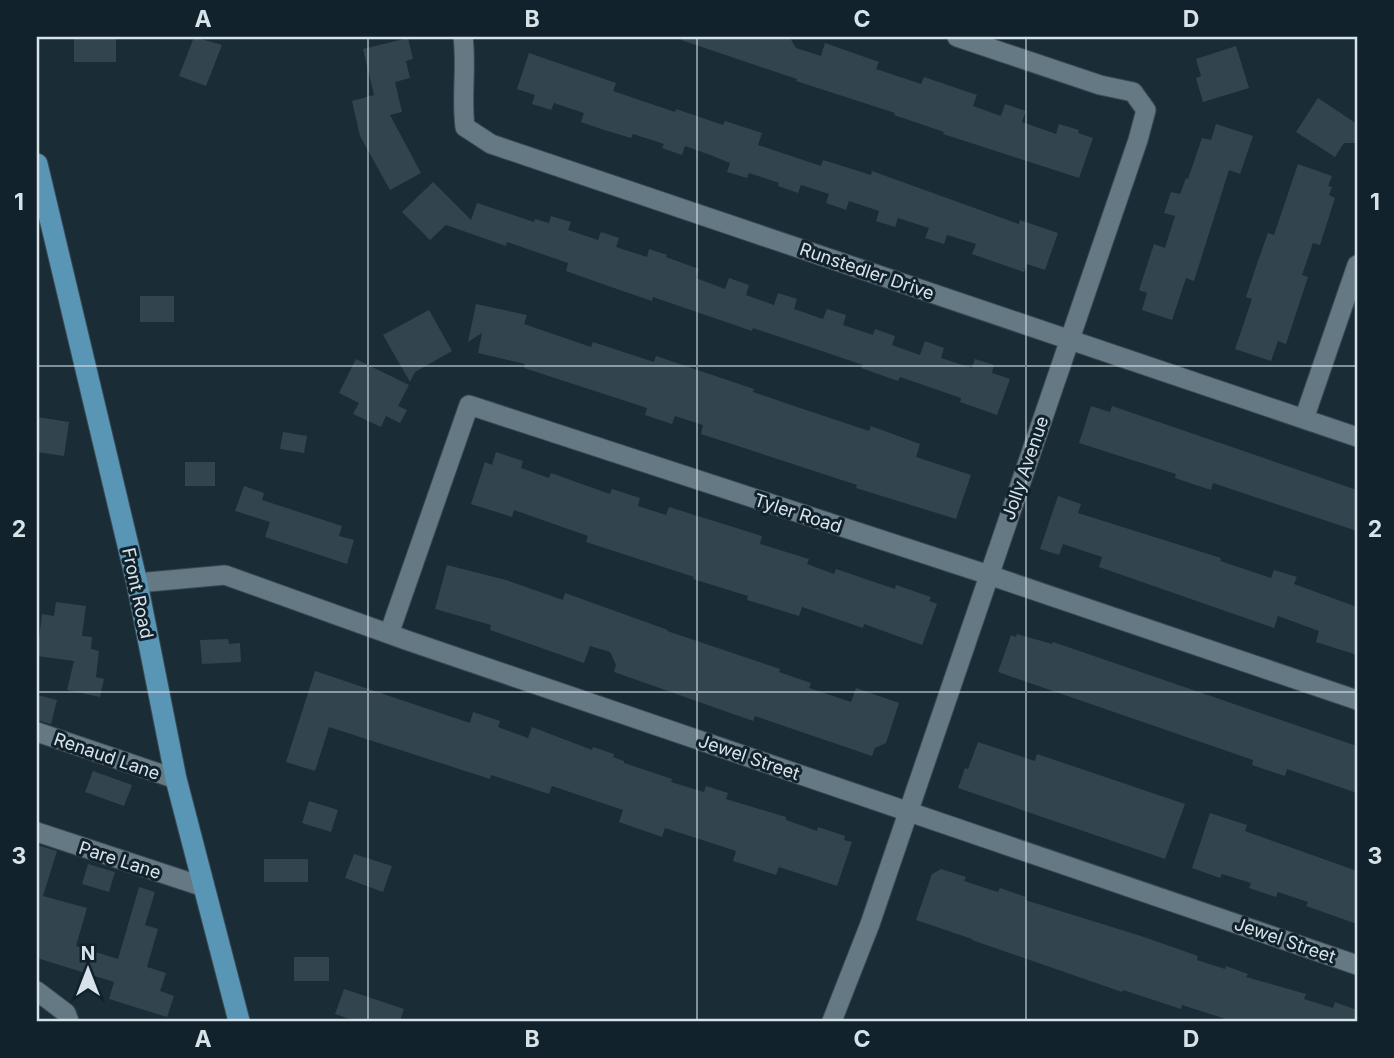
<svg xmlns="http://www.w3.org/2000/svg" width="1394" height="1058" font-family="Inter,sans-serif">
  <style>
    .building { fill: #32454f }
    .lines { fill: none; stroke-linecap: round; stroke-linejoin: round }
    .minor-casing { stroke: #3b4a52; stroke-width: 21 }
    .major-casing { stroke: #3b4a52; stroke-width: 23 }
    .minor { stroke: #657984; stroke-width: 19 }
    .major { stroke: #5995b5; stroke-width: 21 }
    .grid { fill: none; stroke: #d8e3e9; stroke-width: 2; stroke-opacity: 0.55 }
    .labels { text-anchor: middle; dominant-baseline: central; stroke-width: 6; stroke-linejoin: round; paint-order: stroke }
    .street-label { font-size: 18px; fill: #d8e3e9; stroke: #11222c }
    .neatline { fill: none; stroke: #d8e3e9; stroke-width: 2.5 }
    .grid-label { font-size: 23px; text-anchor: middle; font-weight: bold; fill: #d8e3e9 }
  </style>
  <rect width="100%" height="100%" fill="#1a2c36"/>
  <path class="building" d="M74,37h42v25h-42z
    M194,37l28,8 -16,41 -27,-10z
    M681,37h104l5,1 6,10 25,8 4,-13 54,19 -3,7 45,15 3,-7 53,18 -4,11 28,10 4,-12 21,7 -4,11 34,12 3,-10 20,6 -1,3 15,5 -14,40 -136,-44 1,-2 -50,-17 1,-2 -99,-32 1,-2 -116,-39z
    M408,38l5,21 -7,2 4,17 -15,4 7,30 -12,3 31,58 -31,17 -30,-54 -8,-35 22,-6 -11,-46z
    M1236,46l13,42 -46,14 -7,-24 5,-2 -5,-17z
    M529,53l87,30 -3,8 62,21 1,-3 47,16 2,-4 37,12 -4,12 63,21 2,-6 48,15 1,-4 147,53 1,-4 38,13 -13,37 -18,-6 -3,8 -52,-18 4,-10 -29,-9 -3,9 -19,-6 4,-10 -31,-10 -3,9 -19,-6 3,-10 -30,-10 -3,9 -20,-7 3,-9 -28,-9 -3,8 -20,-7 1,-3 -30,-10 -2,5 -20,-6 3,-9 -17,-7 -28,-10 -3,9 -20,-7 2,-4 -31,-10 -2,4 -30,-9 -20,-7 3,-9 -30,-10 -3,7 -19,-6 3,-9 -18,-6z
    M1318,98l39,26v19h-13l-9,14 -39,-25z
    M1216,124l37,12 -13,38 -11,-4 -35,111 -8,-3 -14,42 -30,-10 5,-17 -8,-3 15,-46 11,4 10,-32 -11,-3 7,-21 9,2 6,-16 2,1 14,-41 9,2z
    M1298,164l34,12 -4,10 4,1 -3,8 6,3 -15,47 -7,-2 -11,32 6,2 -22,67 -8,-3 -7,20 -36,-12 17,-50 -6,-2 12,-36 10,-28 6,2z
    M433,182l38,38 6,-17 57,19 1,-3 14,4 2,-7 20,6 -3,8 30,10 3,-8 18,6 -3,9 31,10 2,-8 18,6 -1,2 33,12 -3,9 29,11 4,-11 20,7 -3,10 28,10 4,-12 19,6 -3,10 29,10 4,-10 19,6 -3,10 30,10 2,-6 20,7 -3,9 28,10 5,-14 19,7 -3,10 31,10 3,-9 19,6 -2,8 18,6 -13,36 -37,-13 1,-4 -61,-21 -2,4 -37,-13 2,-3 -62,-21 -48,-16 -1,3 -99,-34 -1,4 -38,-13 -48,-17 2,-8 -61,-21 -1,4 -60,-21 -16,15 -28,-28z
    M140,296h34v26h-34z
    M476,304l51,11 -3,9 67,23 2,-5 61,20 2,-6 98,33 -1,3 50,17 66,22 2,-5 49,18 -4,13 55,18 -15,44 -100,-31 1,-3 -156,-51 2,-9 -28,-9 -3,8 -27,-9 2,-7 -123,-40 1,-4 -47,-11 4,-20 -14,9z
    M429,310l23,41 -37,21 -5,10 -27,-47z
    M356,359l53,26 -11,21 9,4 -7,13 -14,-7 -5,11 -28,-13 6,-11 -20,-10z
    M1091,406l19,6 2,-6 245,84v41l-144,-48 -2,7 -36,-12 1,-4 -97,-31z
    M37,417l32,5 -5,34 -27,-4z
    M283,432l24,4 -3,17 -24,-4z
    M496,452l27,9 -2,7 28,10 2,-5 59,21 2,-5 28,9 -2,8 28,9 3,-8 93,29 -2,8 49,15 -2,5 27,10 2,-5 59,20 1,-4 35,12 -2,4 8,3 -15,41 -58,-21 -1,4 -61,-21 -3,9 -52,-16 1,-4 -55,-17 1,-2 -108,-35 2,-6 -74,-26 -2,7 -41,-13 14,-42 7,3z
    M185,462h30v24h-30z
    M244,486l20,7 -2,7 80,26 -3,10 15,4 -7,24 -82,-27 5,-15 -35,-11z
    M1058,496l23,8 -3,9 143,45 -1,3 51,17 3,-8 23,7 -3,7 63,23v48l-41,-13 3,-11 -41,-15 -4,12 -175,-61 3,-10 -39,-13 -4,11 -19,-6z
    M447,565l59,15 57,20 2,-7 103,37 -1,1 113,38 -1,3 32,11 -2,5 42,14 5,-14 43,15 -13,40 -11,5 -3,8 -117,-40 -2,5 -139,-49 2,-7 -6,-13 -20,-6 -6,17 -94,-33 1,-5 -56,-16z
    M56,602l30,4 -4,30 10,1 -1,12 8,2 -3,26 8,2 -4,18 -33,-7 7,-29 -37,-5 5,-42 12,2z
    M1017,634l35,10 1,-2 304,104v47l-70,-24 -2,7 -33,-11 1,-5 -255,-88 13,-37 5,2z
    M228,639l1,5 11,-1 1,19 -39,2 -2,-24z
    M315,671l155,52 3,-11 27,9 -2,6 30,11 4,-11 60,23 1,-3 21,7 -1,3 11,4v2l48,16 -1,3 33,10 2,-6 22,7 -2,6 60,18v3l31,11 1,-4 27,9 -1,4 8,2 -15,44 -58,-19 -3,8 -43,-14 3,-10 -71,-23 -3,9 -43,-15 4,-12 -71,-24 -3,8 -58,-19 -1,4 -161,-52 -14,44 -29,-9z
    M37,695l20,5 -6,24 -14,-4z
    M978,742l57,19 2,-7 148,50 -20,55 -207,-71 7,-20 3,1z
    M93,771l39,14 -8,21 -39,-14z
    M309,801l29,9 -7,22 -29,-9z
    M1210,813l37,12 -2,6 112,40v53l-51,-18 2,-4 -30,-10 -2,5 -27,-9 2,-5 -29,-9 -2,4 -28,-10z
    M37,845l20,6 -14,45 44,12 -11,38 42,13 21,-72 16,5 -10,33 13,4 -11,38 19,6 -6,18 14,5 -7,21 -58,-18 5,-17 -77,-24z
    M354,854l38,12 -9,26 -38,-14z
    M264,859h44v23h-44z
    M88,864l27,8 -6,20 -27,-8z
    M941,869l25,8 -2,4 34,11 2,-4 26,9 -1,3 116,36 57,20 -1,4 28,9 1,-3 22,8 -2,3 60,17 -2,5 29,9 2,-6 22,8v11h-125l-50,-16 -1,4 -58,-19 -1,2 -150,-52v-1l-56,-19 16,-46z
    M294,957h35v24h-35z
    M344,989l60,20 -4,12h-44l-21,-7z"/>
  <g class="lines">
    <g class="minor-casing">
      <path id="minor" d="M463,37c4,30 -2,60 2,90l26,17 866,293
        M1304,419l53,-154
        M137,583l88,-8 181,65 951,325
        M389,634l80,-229 520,170 368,125
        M37,732l139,47
        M37,832l167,55
        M37,991l29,22 3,8
        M832,1021l38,-97 268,-784 8,-30 -13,-18 -33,-7 -143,-48"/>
    </g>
    <g class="major-casing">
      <path id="major" d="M37,164l100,419 39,196 63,242"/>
    </g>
    <use href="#minor" class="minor"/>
    <use href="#major" class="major"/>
  </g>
  <path class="grid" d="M368,37v984M697,37v984M1026,37v984M37,366h1320M37,692h1320"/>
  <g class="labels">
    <g class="street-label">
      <text transform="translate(867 271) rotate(19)">Runstedler Drive</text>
      <text transform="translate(1025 468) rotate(-71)">Jolly Avenue</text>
      <text transform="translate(798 513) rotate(18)">Tyler Road</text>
      <text transform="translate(138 593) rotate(78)">Front Road</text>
      <text transform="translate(107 756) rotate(19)">Renaud Lane</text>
      <text transform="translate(749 757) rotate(19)">Jewel Street</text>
      <text transform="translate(120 860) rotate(18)">Pare Lane</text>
      <text transform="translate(1285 940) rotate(19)">Jewel Street</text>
    </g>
  </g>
  <rect width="1394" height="1058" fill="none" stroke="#11222c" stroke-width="77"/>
  <g transform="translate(88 970)" stroke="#11222c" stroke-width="5" paint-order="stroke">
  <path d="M0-5L12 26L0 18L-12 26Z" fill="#d8e3e9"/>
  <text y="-10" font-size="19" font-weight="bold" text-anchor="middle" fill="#d8e3e9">N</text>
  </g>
  <rect x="38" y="38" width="1318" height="982" class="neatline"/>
  <g class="grid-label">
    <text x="203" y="27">A</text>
    <text x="532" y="27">B</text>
    <text x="862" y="27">C</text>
    <text x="1191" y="27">D</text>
    <text x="19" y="210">1</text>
    <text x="1375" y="210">1</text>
    <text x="19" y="537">2</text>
    <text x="1375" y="537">2</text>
    <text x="19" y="864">3</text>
    <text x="1375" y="864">3</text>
    <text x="203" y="1047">A</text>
    <text x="532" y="1047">B</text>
    <text x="862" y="1047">C</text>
    <text x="1191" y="1047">D</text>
  </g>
</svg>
